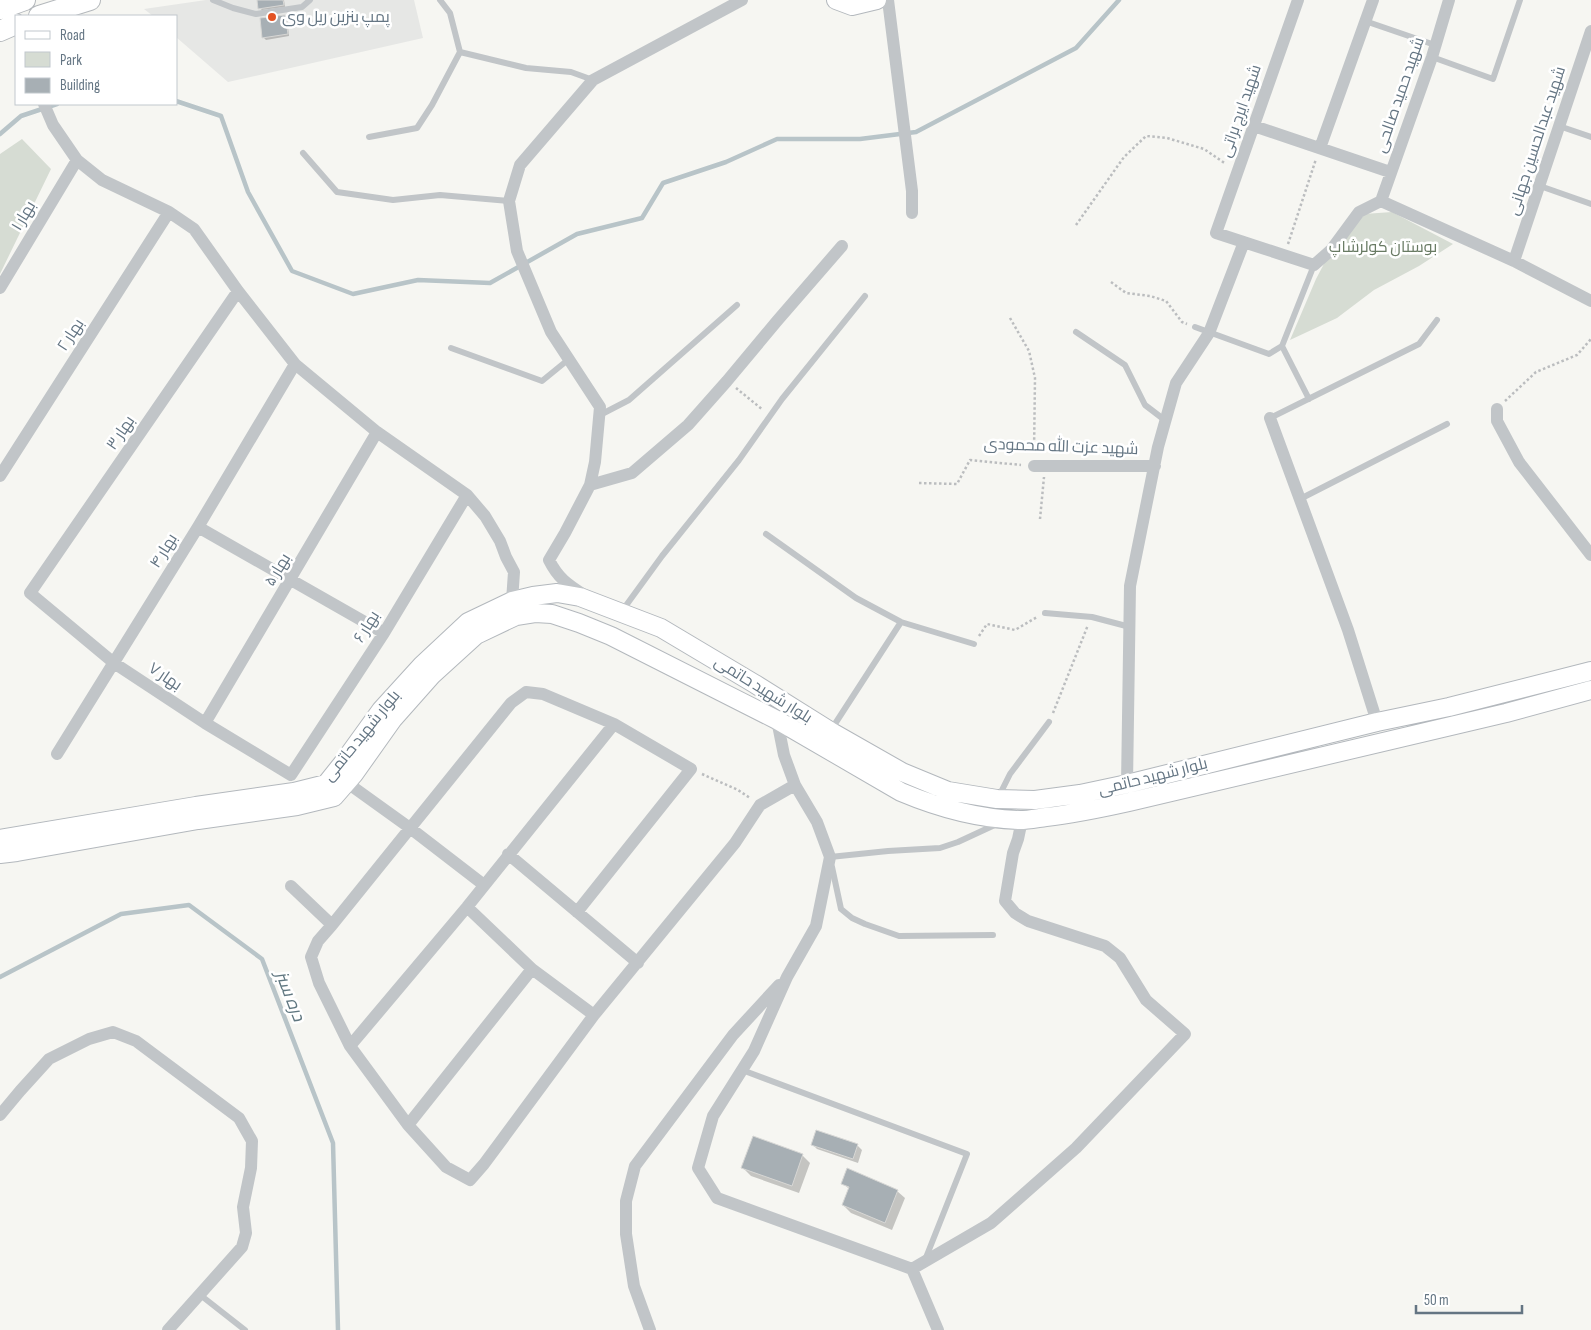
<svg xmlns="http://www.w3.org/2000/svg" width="1591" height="1330" font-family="'Sofia Sans Condensed',Cairo,sans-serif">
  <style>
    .built { fill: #e6e7e5 }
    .green { fill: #d6dcd3 }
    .shadow { fill: #0003 }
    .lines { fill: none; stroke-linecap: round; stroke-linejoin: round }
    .stream { stroke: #b8c4c8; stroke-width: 4.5 }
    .building { fill: #a7afb4; stroke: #d7d7d5 }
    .secondary-casing { stroke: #b3b8bd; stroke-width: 20 }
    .primary-casing { stroke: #b4b8bc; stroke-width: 22 }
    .path { stroke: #bbbdbf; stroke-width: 2.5; stroke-dasharray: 2.5 2.5; stroke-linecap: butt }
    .lane { stroke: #c1c5c8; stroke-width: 6 }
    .street { stroke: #c1c5c8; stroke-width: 12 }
    .secondary { stroke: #fff; stroke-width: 18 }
    .primary { stroke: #fff; stroke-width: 20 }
    .poi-dot { fill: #e35324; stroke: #fff; stroke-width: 2 }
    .labels { text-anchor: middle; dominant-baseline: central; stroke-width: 5; stroke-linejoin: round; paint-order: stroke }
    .poi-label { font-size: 16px; fill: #647583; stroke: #fff; text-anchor: start }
    .street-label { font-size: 16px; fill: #647583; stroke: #fff }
    .park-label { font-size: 16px; fill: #687a63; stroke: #fff }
    .water-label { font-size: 18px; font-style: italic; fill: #607780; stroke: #fff }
  </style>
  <rect width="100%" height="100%" fill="#f6f6f2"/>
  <path class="built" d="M206,0h208l9,38 -195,44 -52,-45v-21h-23l-9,-7z"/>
  <path class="green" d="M22,139l29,30 -51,105v-120z
    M1392,212l61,32 -34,22 -45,24 -37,28 -47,22 26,-61 10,-19 38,-46z"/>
  <path class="shadow" d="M258,0h26l1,7 -23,3 -3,-2z
    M285,16l2,2 2,18 -23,4 -2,-2z
    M812,1144l45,1 5,5 -4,13 -41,-14z
    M802,1155l8,8 -11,30 -48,-17 -8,-8z
    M843,1183l54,8 8,7 -13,32 -41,-17 -8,-8 7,-15z"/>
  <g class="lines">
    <path class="stream" d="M176,101l45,15 27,76 44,79 61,23 65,-14 72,3 87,-49 65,-16 21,-35 63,-21 51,-23h83l56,-7 160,-84 43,-48
      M0,134l21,-18 36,-12
      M0,977l121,-63 68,-9 73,54 71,184 5,187"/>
  </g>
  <path class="building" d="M257,0h26l1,5 -26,4z
    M285,15l3,19 -26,4 -2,-20z
    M816,1130l42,14 -5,15 -42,-14z
    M753,1136l50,18 -11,32 -51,-18z
    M847,1168l51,22 -13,33 -43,-18 7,-18 -8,-3z"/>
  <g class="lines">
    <g class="secondary-casing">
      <path id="secondary" d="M836,0l16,6 25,-6
        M0,839l196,-33 98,-14 32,-8 16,-20 39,-54 41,-45 46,-43 44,-21 21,-5 24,-3 23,4 81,31 94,56 75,47 72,41 46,19 49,8 38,1 45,-6 47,-10 250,-62 72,-15 142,-36
        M0,854l17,-2 181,-32 99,-14 37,-9 20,-23 39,-55 39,-44 44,-40 40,-19 19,-3 17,1 27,9 32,13 166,84 124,72c38,16 77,27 119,28 8,0 18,-2 26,-3 28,-3 56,-9 83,-15l377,-89 85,-23"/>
    </g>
    <g class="primary-casing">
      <path id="primary" d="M0,9l25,-9
        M39,16l51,-16
        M0,31l16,-7"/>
    </g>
    <path class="path" d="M1076,225l48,-68 22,-21 21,2 37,11 22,15
      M1288,244l28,-85
      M1111,282l15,11 24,3 16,5 16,21 5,2
      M1010,318l19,33 6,27 -1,75
      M736,388l27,22
      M1505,401l31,-29 41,-17 14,-16
      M919,483l38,1 13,-24 51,5
      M1040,519l4,-42
      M979,636l8,-12 28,6 22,-13
      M1053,713l35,-88
      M702,774l36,16 12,8"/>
    <path class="lane" d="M213,0l20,8 23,6 46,-7 8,-7
      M440,0l10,13 10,39 66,16 45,4 22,8
      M1365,21l70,24
      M1432,57l61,22 27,-79
      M1559,126l32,11
      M369,137l48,-9 15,-23 28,-53
      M303,153l34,39 56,8 47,-5 69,6
      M1540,186l51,18
      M1195,327l74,27 13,-8 32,-81
      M1076,332l49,33 20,40 21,16
      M1282,346l27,53
      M451,348l91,33 27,-22
      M600,415l29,-15 108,-95
      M1270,418l149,-74 18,-24
      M1300,499l147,-75
      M766,534l90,64 45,24 73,22
      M622,611l40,-55 77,-96 43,-61 83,-103
      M1045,613l47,4 38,10
      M831,730l70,-108
      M998,798l12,-24 39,-52
      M830,857l58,-6 52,-3 18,-6 41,-19
      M832,867l9,42 11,9 13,6 34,12 94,-1
      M742,1070l225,84 -42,106
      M199,1294l46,36"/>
    <path class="street" d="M888,0l24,191v22
      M1298,0l-82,233 98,32 17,-15 28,-38 22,-11
      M44,104l9,21 24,35 25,20 67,32 25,17 44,62 57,73 82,68 90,63 18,21 15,25 6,16 8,15 -2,29
      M1254,126l136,46
      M1320,148l53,-148
      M1381,201l133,60 77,40
      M1381,201l51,-144 17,-57
      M1514,261l77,-230
      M0,288l77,-128
      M238,291l-208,302 84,70 91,60 86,52
      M1497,409v12l22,41 72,93
      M1270,418l78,212 29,92
      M1034,466h121
      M0,476l169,-264
      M590,485l42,-12 56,-48 39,-44 50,-60 65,-75
      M198,527l186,106
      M584,595c-17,-11 -26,-17 -35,-35l16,-27 25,-48 5,-23 5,-55 -49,-75 -34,-81 -8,-50 11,-36 73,-85 149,-80
      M777,720l7,35 11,30 22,37 13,35 -14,69 -29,51 -33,74 -41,65 -15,52 19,30 195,71 26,61
      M205,723l172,-291
      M57,754l141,-227 97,-163
      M291,775l93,-142 83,-138
      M346,782l64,46 74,57
      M1129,802l-2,-18 3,-198 28,-139 18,-64 33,-50 35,-91
      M508,854l130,109
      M291,886l41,39 -14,16 -7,16 8,26 31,63 58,79 38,42 24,13 14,-16 110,-149 141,-172 25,-38 35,-20
      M467,907l65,62 62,46
      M332,925l179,-222 15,-11 17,2 71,30 77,45 -114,143
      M350,1046l117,-139 147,-183
      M0,1115l20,-24 29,-32 40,-20 24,-7 23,9 103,77 13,23 -1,27 -8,39 3,26 -4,14 -74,83
      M408,1125l124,-156
      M912,1269l79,-46 85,-75 109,-114 -39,-34 -26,-42 -15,-12 -77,-25 -13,-8 -10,-12 8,-48 5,-14 4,-19
      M650,1330l-16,-44 -8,-52v-33l9,-35 98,-131 46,-50"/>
    <use href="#secondary" class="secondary"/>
    <use href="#primary" class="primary"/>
  </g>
  <circle class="poi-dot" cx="272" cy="17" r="5"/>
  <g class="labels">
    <g class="poi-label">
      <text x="282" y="17">پمپ بنزین ریل وی</text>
    </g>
    <g class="street-label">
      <text transform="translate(1400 95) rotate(-71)">شهید حمید صالحی</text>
      <text transform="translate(1241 111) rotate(-71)">شهید ایرج براتی</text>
      <text transform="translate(1537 141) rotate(-72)">شهید عبدالحسین جهانی</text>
      <text transform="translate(24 216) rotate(-59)">بهار ۱</text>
      <text transform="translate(71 335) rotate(-57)">بهار ۲</text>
      <text transform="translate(121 433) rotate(-56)">بهار ۳</text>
      <text transform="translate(1061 447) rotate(2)">شهید عزت الله محمودی</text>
      <text transform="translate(164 551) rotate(-58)">بهار ۴</text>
      <text transform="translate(278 570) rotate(-59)">بهار ۵</text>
      <text transform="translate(367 627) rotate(-58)">بهار ۶</text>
      <text transform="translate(165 677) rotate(34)">بهار ۷</text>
      <text transform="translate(763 690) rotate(32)">بلوار شهید حاتمی</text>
      <text transform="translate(362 736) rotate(-51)">بلوار شهید حاتمی</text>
      <text transform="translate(1153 777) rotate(-14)">بلوار شهید حاتمی</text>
    </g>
    <g class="park-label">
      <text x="1383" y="247">بوستان کولرشاپ</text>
    </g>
    <g class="water-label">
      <text transform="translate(290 996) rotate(69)">دره سبز</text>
    </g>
  </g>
  <rect x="15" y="15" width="162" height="90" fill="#ffffff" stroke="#c1c8cd"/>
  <rect x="25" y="31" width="25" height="8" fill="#ffffff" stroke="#c1c8cd"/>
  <text x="60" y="40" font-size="15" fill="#647583">Road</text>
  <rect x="25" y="52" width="25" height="15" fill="#d6dcd3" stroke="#c1c8cd"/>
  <text x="60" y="65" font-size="15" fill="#647583">Park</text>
  <rect x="25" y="78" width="25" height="15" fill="#a7afb4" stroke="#c1c8cd"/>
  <text x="60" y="90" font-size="15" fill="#647583">Building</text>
  <path d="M1416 1305v8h106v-8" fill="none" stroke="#647583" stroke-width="2.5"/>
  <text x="1424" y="1305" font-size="15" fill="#647583" stroke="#ffffff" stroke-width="4" paint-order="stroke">50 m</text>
</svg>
